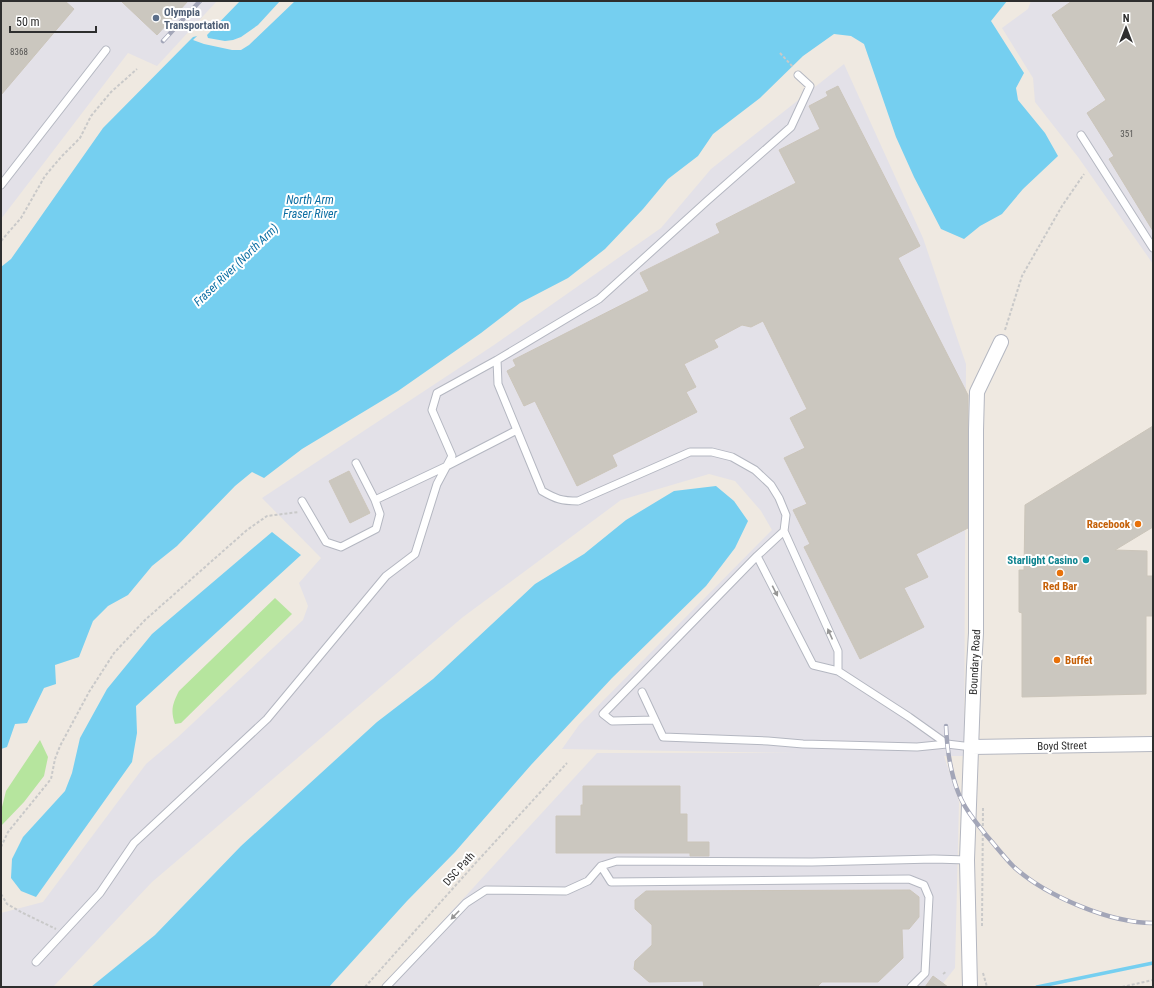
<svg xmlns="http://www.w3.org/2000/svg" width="1154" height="988" font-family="'Roboto Condensed',sans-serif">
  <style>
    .industrial { fill: #e3e1e8 }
    .green { fill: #b6e59e }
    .water { fill: #75cff0 }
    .pier { fill: #efe9e1 }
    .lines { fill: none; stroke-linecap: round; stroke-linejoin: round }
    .stream { stroke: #75cff0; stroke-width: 3.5 }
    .building { fill: #cbc7bf; stroke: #cbc5ba }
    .service-casing { stroke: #b4b7c1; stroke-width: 9 }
    .minor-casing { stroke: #b4b7c1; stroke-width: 16 }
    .path { stroke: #c9c9c9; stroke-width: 2; stroke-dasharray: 3 2; stroke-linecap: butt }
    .service { stroke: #fff; stroke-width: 7 }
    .minor { stroke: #fff; stroke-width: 14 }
    .rail-casing { stroke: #a3a6b8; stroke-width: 4.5 }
    .rail { stroke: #fff; stroke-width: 3; stroke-dasharray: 9; stroke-linecap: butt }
    .oneway { fill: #969696 }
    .service-dot { fill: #5c6f8a; stroke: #fff; stroke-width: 1.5 }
    .food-dot { fill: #e8710a; stroke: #fff; stroke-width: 1.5 }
    .culture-dot { fill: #0f9aa8; stroke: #fff; stroke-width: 1.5 }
    .labels { text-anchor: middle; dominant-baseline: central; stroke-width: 4; stroke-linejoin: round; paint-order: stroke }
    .number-label { font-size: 9px; fill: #555452 }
    .service-label { font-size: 11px; font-weight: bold; fill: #4e5e75; stroke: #fff; text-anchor: start }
    .food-label { font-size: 11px; font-weight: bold; fill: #c56008; stroke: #fff; text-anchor: end }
    .culture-label { font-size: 11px; font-weight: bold; fill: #0d838f; stroke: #fff; text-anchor: end }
    .street-label { font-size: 11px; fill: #2e2e2e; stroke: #fff }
    .water-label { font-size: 12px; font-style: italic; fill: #0d6fa3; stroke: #fff }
  </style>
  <rect width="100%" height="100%" fill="#efe9e1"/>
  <path class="industrial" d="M1,1h216l-60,65 -29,-13 -127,166z
    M1031,1h122v263l-75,-107 -43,-55 -2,-24 -31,-50 26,-19z
    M844,64l79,174 43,126 -2,392h-20l15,46 -4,166 -15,19h-558l215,-234h201l-236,-4 17,-24 193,-195 -11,-19 -26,-30 -26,-7 -88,26 -158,117 -311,265 -99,105h-52v-74l42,-11 103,-138 32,-27 125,-117 5,-14 -9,-23 22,-25 -59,-60 232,-153 167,-117 50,-59z"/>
  <path class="green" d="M275,598l17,16 -111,109 -6,1c-5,-14 -2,-21 4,-33z
    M40,740l8,17 -4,19 -20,26 -23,24v-15l5,-20z"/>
  <path class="water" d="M235,1h772l-16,20 33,52 -8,15 2,12 27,33 13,23 -35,33 -21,25 -22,12 -16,13 -23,-10 -27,-52 -18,-40 -32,-93 -13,-8 -17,-2 -31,22 -43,42 -47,36 -15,22 -30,23 -25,30 -38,40 -37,29 -48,25 -39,30 -83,58 -96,58 -38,29 -12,-6 -17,14 -58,60 -25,20 -24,29 -20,11 -15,15 -14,36 -24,8 1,19 -12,4 -17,35 -12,1 -8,23 -6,2v-482l10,-8 92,-131 90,-91 13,-3z
    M716,486l18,15 14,20 -13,27 -29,38 -94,92 -81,87 -76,87 -48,49 -78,86h-238l64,-52 86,-89 136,-124 56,-43 102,-95 49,-30 42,-34 48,-29z
    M272,532l29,23 -165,151 1,27 -5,29 -96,135 -15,-6 -10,-13 1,-19 11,-22 42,-46 7,-18 8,-35 27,-49 45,-55z"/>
  <path class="pier" d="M233,1h7l-33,34 1,3 17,3 8,-1 8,-3 17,-12 22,-24h15l-46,44 -8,5h-9l-28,-6 -11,-4 7,-7 4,-1 12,-15z"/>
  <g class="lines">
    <path class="stream" d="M1037,987l116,-24"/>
  </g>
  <path class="building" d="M1,1h64l9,8 -73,86z
    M121,1h67l-31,34z
    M1072,1h81v230l-44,-72 5,-3 -27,-43 19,-13 -54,-85z
    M838,86l82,160 -22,12 70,137v133l-52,26 12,23 -24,11 20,39 -64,32 -56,-112 6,-3 -17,-34 14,-6 -23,-46 21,-10 -15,-30 17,-9 -44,-88 -12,6 -9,-2 -28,15 4,7 -34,17 12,23 -10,5 11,20 -85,43 5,11 -40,20 -42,-85 -11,5 -17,-35 9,-5 -3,-6 136,-69 -9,-18 80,-40 -4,-9 80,-41 -17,-33 41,-21 -11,-23 19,-10 -2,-4z
    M1153,426v101l-38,23 32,1v25h6v40h-7v78l-124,3v-84l-3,-1v-42h5l1,-65z
    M349,471l21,42 -20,10 -21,-42z
    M583,786h97v28h7v28h22v14h-19v-3h-134v-37h25v-11h2z
    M910,890l9,7v20l-10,12h-7l1,29 -25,24h-56l-5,5h-113l-1,-6 -54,1 -15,-13 1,-8 17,-16v-20l-17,-16v-9l11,-9z
    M933,976l15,11h-23z"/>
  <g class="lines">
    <g class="service-casing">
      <path id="service" d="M1081,135l72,113
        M1,185l105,-135
        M375,500l72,-34 70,-36
        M302,501l24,41 15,5 35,-18 4,-15 -5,-14 -19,-37
        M784,531l54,120v20
        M757,556l56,109 25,6 71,46 38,27 25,3
        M642,692l21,45 105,4 35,3 114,3 30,-3
        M655,720l-43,1 -9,-7 154,-158 27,-25 2,-16 -7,-17 -8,-13 -16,-15 -23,-13 -20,-5h-22l-112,49c-17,0 -22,-2 -36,-10l-44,-107 -1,-24 102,-61 108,-98 84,-74 19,-41 -12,-11
        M601,866l10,16 298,-3 15,6 5,12 -4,76 -14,14
        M36,962l64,-69 34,-50 133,-124 119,-143 29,-22 22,-70 15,-28 -20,-46 5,-17 60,-33
        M386,987l80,-84 20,-13 80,1 22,-10 13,-15 16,-5 195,1 122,-3 33,1"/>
    </g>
    <g class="minor-casing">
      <path id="minor" d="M972,747l181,-3
        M970,987l-3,-127 7,-193 2,-34v-203l1,-38 24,-50"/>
    </g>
    <path class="path" d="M780,53l13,14
      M1,241l20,-23 24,-42 16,-19 19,-19 11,-22 20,-24 26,-23
      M1005,330l17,-54 40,-70 22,-32
      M1,847l7,-15 43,-53 4,-20 5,-13 29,-54 25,-39 31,-33 102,-90 20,-14 32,-4
      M1,894l6,10 16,9 33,16
      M982,926l1,-119
      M983,973l4,14
      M943,974l4,-3
      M365,987l107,-120 95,-104
      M1122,987l31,-7"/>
    <use href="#service" class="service"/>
    <use href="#minor" class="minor"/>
    <g class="rail-casing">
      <path id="rail" d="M163,41l37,-40
        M946,726c1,23 4,45 12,66 6,16 17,29 28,43 9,10 18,22 28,32 32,29 96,56 139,56"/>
    </g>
    <use href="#rail" class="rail"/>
  </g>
  <defs><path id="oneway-solid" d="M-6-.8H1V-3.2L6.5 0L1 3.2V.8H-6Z"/></defs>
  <g class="oneway">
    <use href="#oneway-solid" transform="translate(775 591) rotate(63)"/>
    <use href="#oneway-solid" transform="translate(830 634) rotate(-114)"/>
    <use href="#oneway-solid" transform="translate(455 915) rotate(134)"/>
  </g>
  <circle class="service-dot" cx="156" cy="18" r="4"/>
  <g class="food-dot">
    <circle cx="1138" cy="524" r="4"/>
    <circle cx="1060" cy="573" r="4"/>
    <circle cx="1057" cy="660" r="4"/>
  </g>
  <circle class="culture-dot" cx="1086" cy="560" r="4"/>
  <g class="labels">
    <g class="number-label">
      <text x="19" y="52">8368</text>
      <text x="1127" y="134">351</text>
    </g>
    <g class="service-label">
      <text x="164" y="12">Olympia<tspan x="164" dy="13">Transportation</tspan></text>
    </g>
    <g class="food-label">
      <text x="1130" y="524">Racebook</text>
      <text x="1060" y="586" text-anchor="middle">Red Bar</text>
      <text x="1065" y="660" text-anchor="start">Buffet</text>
    </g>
    <g class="culture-label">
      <text x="1078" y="560">Starlight Casino</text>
    </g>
    <g class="street-label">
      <text transform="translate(975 662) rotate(-87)">Boundary Road</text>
      <text transform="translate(1062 746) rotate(-1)">Boyd Street</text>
      <text transform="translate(459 869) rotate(-48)">DSC Path</text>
    </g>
    <g class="water-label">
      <text x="310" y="200">North Arm<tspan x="310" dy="14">Fraser River</tspan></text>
      <text transform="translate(236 265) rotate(-44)">Fraser River (North Arm)</text>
    </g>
  </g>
  <rect width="1154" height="988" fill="none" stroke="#2e2e2e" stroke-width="4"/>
  <g transform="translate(1126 28)" stroke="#ffffff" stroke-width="3" paint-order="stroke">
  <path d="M0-3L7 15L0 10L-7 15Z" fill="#2e2e2e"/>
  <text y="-6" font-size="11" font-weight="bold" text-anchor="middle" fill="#2e2e2e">N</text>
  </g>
  <path d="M10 26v6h86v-6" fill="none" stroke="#2e2e2e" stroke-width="2"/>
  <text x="16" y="26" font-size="12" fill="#2e2e2e" stroke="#ffffff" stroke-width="3" paint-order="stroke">50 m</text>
</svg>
